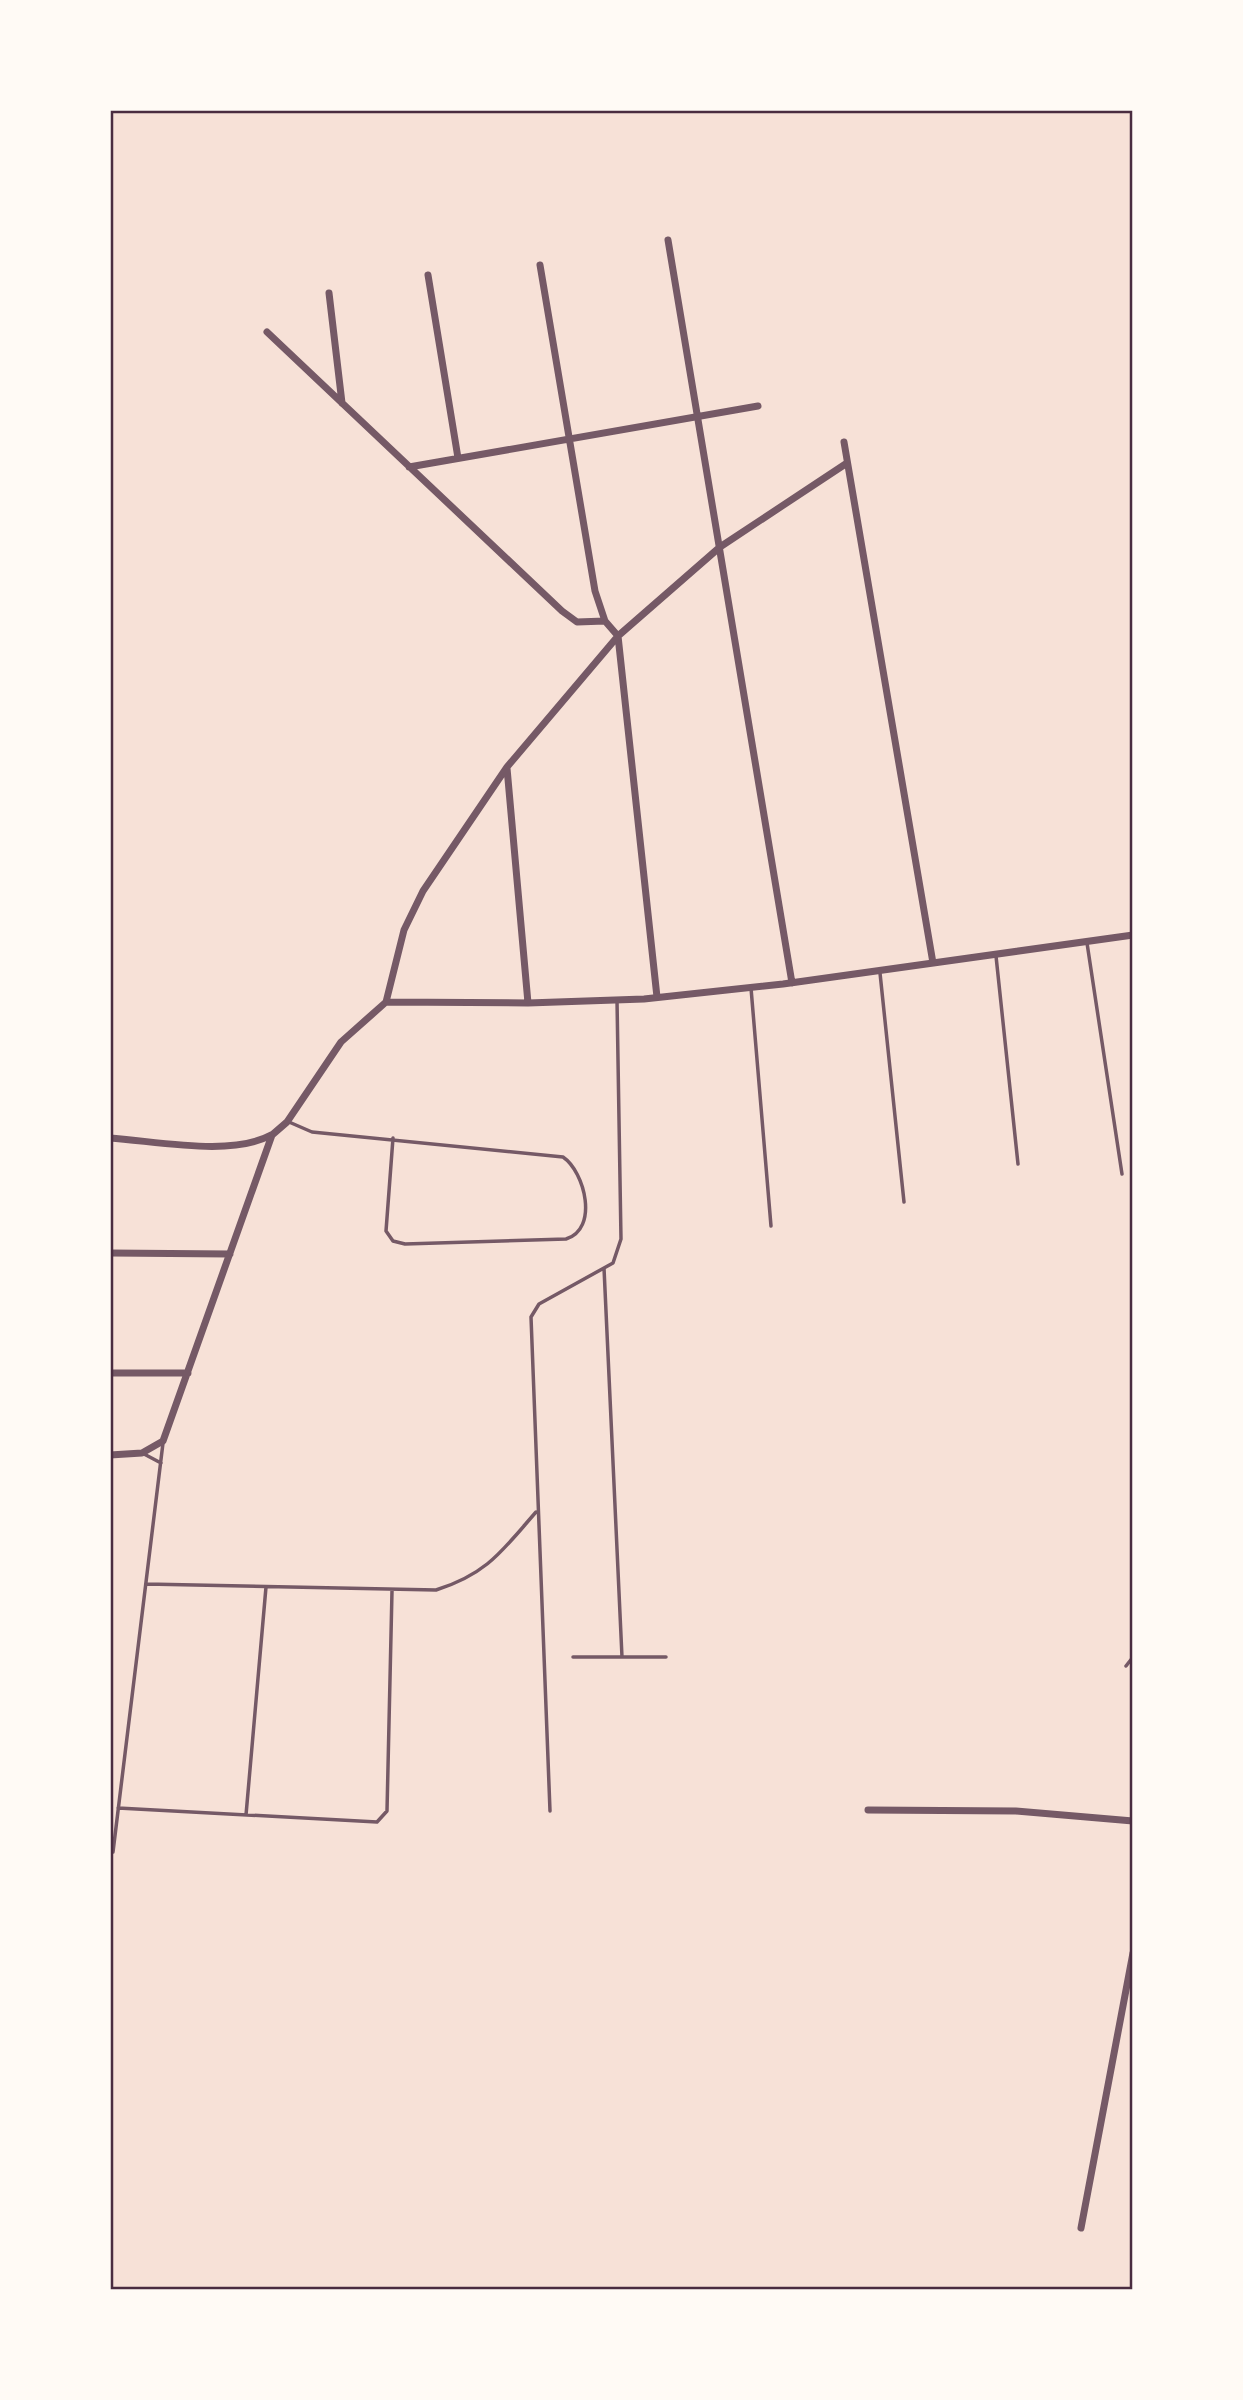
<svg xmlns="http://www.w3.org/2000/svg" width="1243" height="2400" font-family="Overpass,sans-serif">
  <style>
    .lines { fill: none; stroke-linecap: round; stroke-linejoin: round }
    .service { stroke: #755966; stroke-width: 3.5 }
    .minor { stroke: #755966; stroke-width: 7 }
    .neatline { fill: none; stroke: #4a2c40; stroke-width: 2.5 }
  </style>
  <rect width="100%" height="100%" fill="#f7e1d7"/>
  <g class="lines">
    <path class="service" d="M1087,943l35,231
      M996,956l22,208
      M880,973l24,229
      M751,988l20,238
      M289,1122l23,10 251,25c22,15 36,72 3,82l-161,5 -12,-3 -7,-10 7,-93
      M604,1268l18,389
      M144,1454l17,9
      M146,1584l290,6c51,-16 66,-39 100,-78
      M573,1657h93
      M1126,1666l7,-9
      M118,1808l259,14 10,-11 5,-220
      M550,1811l-19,-494 8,-13 74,-41 8,-24 -4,-239
      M246,1815l20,-228
      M113,1852l50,-409"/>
    <path class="minor" d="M668,240l124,743
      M540,265l55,326 10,30 13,15 39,361
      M428,275l30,183
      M329,293l13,110
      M267,332l295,279 15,11 28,-1
      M844,442l89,521
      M409,467l349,-61
      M507,768l21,235
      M386,1002l18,-72 19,-39 84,-124 111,-131 102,-89 127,-84
      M110,1138c46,3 121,19 161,-3
      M110,1253l120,1
      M110,1373h78
      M110,1455l32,-2 21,-12 109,-306 15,-13 54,-80 45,-40 142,1 116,-4 139,-15 350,-49
      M868,1810l148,1 117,10
      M1081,2228l52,-275"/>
  </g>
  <rect width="1243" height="2400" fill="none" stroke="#fffaf5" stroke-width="224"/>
  <rect x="112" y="112" width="1019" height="2176" class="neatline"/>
</svg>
